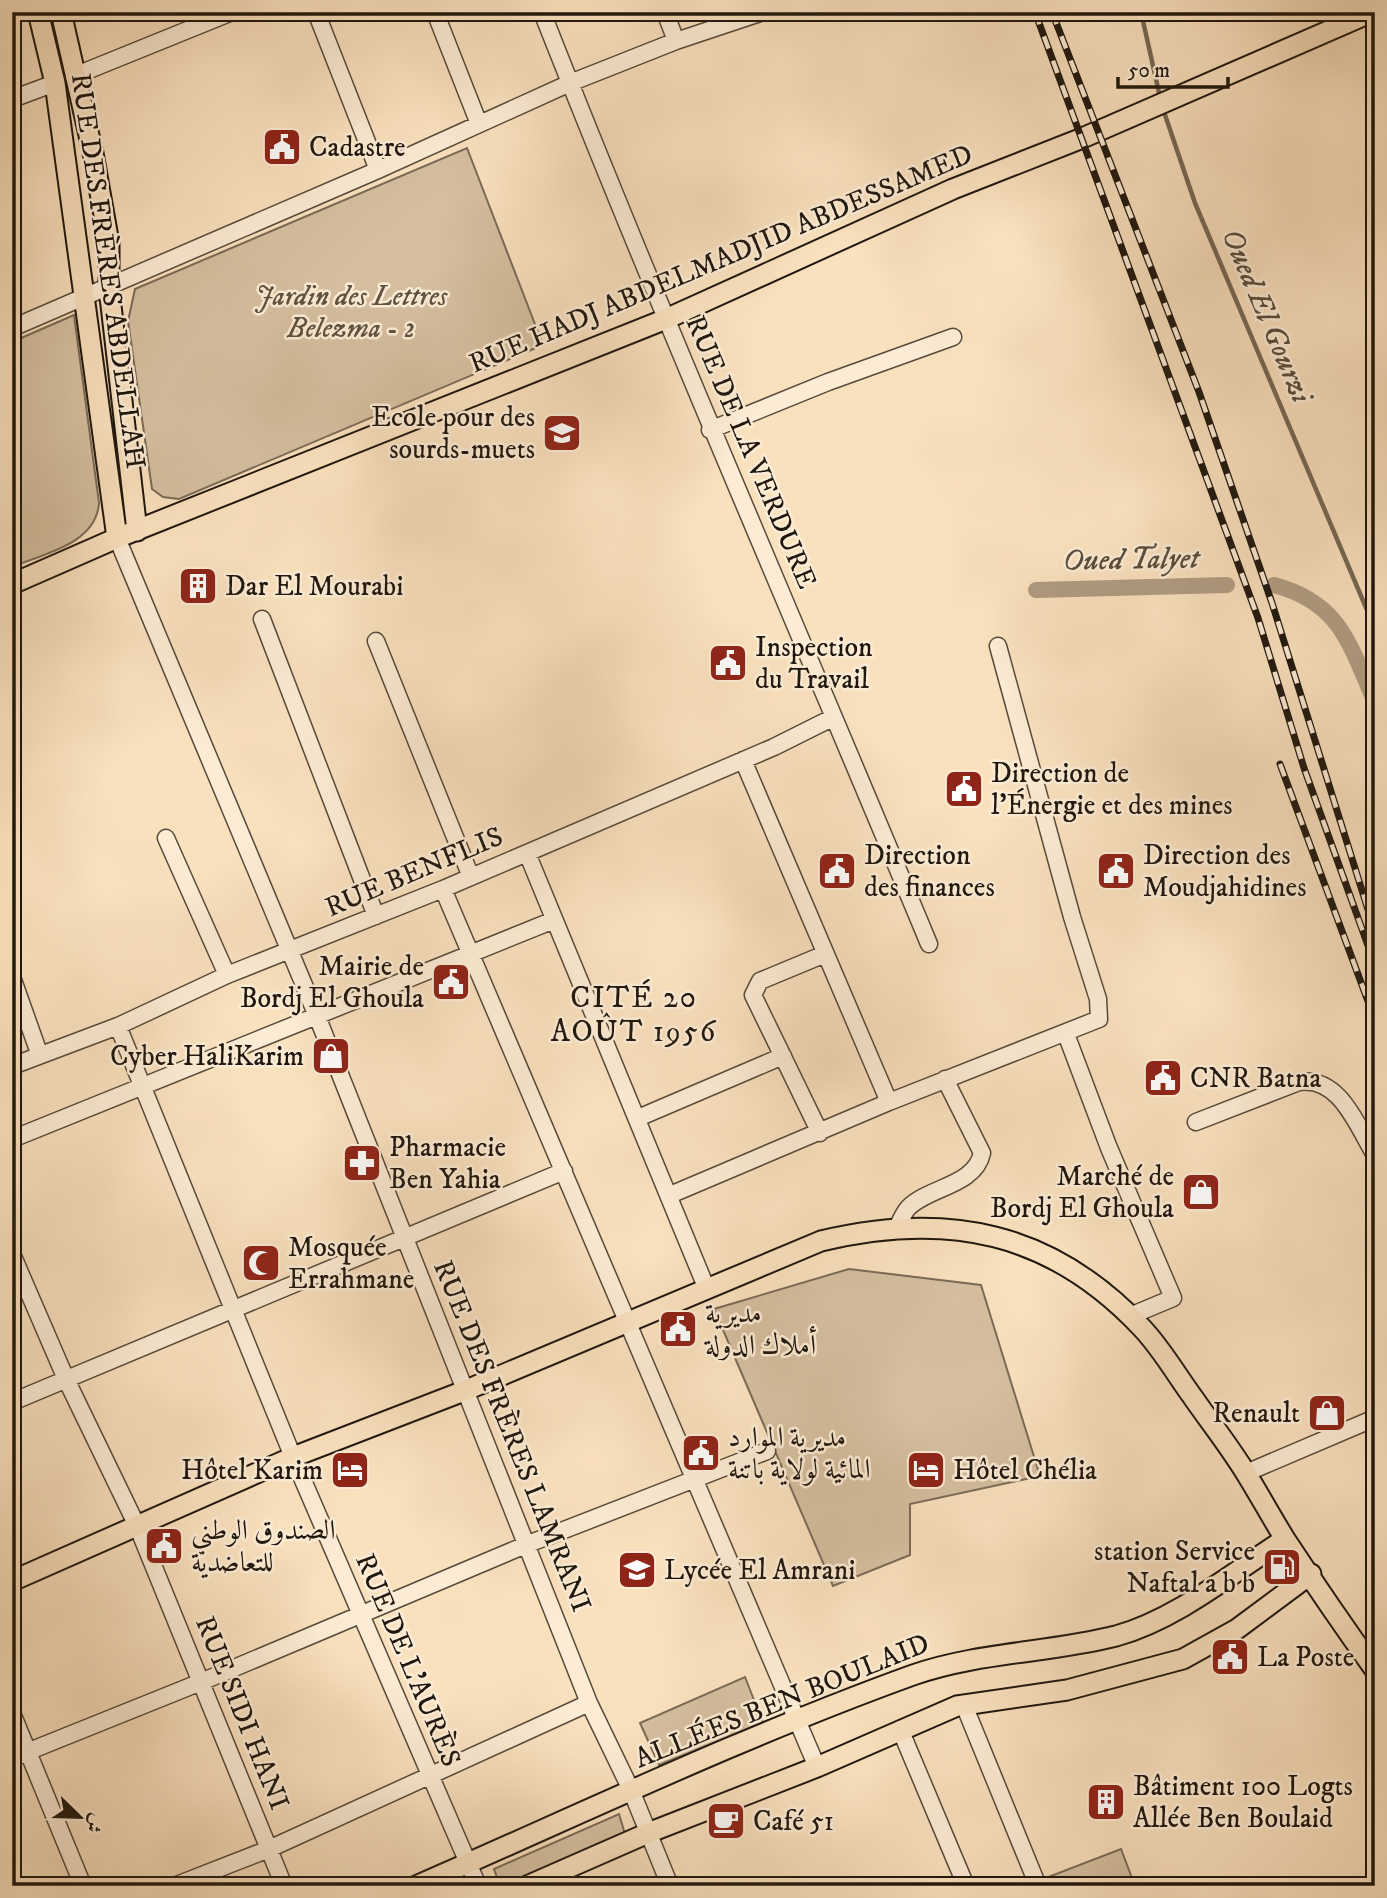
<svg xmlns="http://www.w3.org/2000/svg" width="1387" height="1898" font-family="'IM FELL DW Pica',Amiri,serif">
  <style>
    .green { fill: #d5bfa0; stroke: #7a6b57; stroke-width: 2 }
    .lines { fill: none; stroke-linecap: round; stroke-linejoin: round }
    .stream { stroke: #766754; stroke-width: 4.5 }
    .canal { stroke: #b09c82; stroke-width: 16 }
    .minor-casing { stroke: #564a3a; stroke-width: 19 }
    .major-casing { stroke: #1f170e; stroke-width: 23 }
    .minor { stroke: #fcecd5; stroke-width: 16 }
    .major { stroke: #fae1be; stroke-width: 19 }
    .rail-casing { stroke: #1f170e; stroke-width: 7 }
    .rail { stroke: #fcecd5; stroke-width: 4.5; stroke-dasharray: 13; stroke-linecap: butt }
    .labels { text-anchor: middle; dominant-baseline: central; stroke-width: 5; stroke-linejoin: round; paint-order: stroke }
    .poi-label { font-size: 28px; fill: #1f170e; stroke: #fcecd5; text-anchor: start }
    .street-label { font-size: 28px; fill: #1f170e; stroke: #fcecd5 }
    .park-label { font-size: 28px; font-style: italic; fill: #5f5241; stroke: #fcecd5 }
    .water-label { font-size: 30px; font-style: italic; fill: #594c3c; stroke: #fcecd5 }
    .neighbourhood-label { font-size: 30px; letter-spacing: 2px; fill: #1f170e; stroke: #fcecd5 }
  </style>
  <rect width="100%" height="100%" fill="#fae1be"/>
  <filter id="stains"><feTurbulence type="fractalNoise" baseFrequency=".00286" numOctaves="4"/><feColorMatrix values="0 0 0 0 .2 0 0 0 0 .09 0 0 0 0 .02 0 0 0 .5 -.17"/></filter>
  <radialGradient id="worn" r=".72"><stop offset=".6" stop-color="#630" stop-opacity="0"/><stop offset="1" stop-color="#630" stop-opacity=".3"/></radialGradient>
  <path class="green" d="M467,148l76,197 -364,154 -16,-2 -11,-8 -24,-168 7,-32z
    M74,315l25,188c-3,41 -54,50 -87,64v-225z
    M849,1269l132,16 59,191 -130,28v51l-77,31 -119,-277z
    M745,1677l18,46 -104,42 -19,-42z
    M619,1814l6,20 -109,52h-16l-6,-17z
    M1121,1849l14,37h-89l-3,-7z"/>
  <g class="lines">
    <path class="stream" d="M1141,12l19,85
      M1163,109l32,94 180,426"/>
    <path class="canal" d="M1274,585c67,18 75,59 101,117
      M1036,590l191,-5"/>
    <g class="minor-casing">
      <path id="minor" d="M316,12l62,158
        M435,12l44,112
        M542,12c123,313 258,621 387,932
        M665,12l11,29
        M74,76l158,-64
        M12,99l43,-16
        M12,328l366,-158 192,-87 106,-42 87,-29
        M710,430l118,-48 125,-45
        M117,538l200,478 272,687 42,87 39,96
        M262,619l114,297
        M376,641l95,236
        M743,760l146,342
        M166,838l61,137
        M527,853l179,434
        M443,889l374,878
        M12,977l27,76
        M118,1026l175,431 185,429
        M1066,1034l43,114 64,150 -43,18
        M12,1066l106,-40 109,-51 216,-86 331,-142 58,-29
        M638,1118l145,-62
        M1196,1122l103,-40c41,-6 58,44 76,73
        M820,1133l-67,-138 7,-14 65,-27
        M12,1139l542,-219
        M670,1195l219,-93 210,-83 -1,-20 -26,-82 -74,-271
        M897,1228c3,-7 6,-14 11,-20 20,-21 67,-22 74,-55l-37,-74
        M12,1254l54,125 72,149 146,358
        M12,1402l552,-231
        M1246,1473l129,-55
        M964,1705l74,181
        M12,1713l71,173
        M900,1729l66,157
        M12,1758l189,-76 327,-138 239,-93
        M174,1886l95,-37 320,-146"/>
    </g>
    <g class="major-casing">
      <path id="major" d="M38,12l17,71 62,455
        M61,12l32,141 16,90v45l28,243
        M12,584l105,-46 549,-219 287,-130 127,-50 292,-127
        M12,1581l281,-124 171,-66 357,-150c126,-30 230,-10 321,87 19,20 34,46 50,68 18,26 38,51 55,79 13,21 25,43 38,64 29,44 59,88 90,131
        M416,1886c165,-72 328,-150 497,-211 66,-23 136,-22 203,-39 61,-17 116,-63 169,-97
        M527,1886l121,-53 169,-66 140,-61 110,-16 116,-31 54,-30 74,-55"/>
    </g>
    <use href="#minor" class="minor"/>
    <use href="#major" class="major"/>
    <g class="rail-casing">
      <path id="rail" d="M1035,12l223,606 46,150 71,197
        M1052,12l147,380 73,211 103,329
        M1280,764l95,256"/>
    </g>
    <use href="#rail" class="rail"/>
  </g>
  <defs>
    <g id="civic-square" transform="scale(2.0125)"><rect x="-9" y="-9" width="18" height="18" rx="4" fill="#8f2418" stroke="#fcecd5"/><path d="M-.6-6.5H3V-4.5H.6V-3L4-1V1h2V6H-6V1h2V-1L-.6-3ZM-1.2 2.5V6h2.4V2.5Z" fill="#fff"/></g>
    <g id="school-square" transform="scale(2.0125)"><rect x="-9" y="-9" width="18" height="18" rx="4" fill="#8f2418" stroke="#fcecd5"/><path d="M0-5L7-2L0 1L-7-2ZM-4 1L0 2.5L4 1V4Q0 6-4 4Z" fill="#fff"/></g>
    <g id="building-square" transform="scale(2.0125)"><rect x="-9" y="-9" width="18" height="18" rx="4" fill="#8f2418" stroke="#fcecd5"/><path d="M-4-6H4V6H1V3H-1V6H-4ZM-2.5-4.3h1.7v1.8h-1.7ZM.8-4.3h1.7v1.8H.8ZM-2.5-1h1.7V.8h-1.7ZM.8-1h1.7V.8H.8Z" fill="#fff"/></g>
    <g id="shop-square" transform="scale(2.0125)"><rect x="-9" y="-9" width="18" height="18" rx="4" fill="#8f2418" stroke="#fcecd5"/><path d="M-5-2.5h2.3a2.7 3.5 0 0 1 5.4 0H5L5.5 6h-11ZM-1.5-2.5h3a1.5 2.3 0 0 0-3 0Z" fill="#fff"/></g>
    <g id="pharmacy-square" transform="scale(2.0125)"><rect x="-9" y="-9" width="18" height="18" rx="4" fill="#8f2418" stroke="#fcecd5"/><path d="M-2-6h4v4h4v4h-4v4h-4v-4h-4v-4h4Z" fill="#fff"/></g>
    <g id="mosque-square" transform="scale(2.0125)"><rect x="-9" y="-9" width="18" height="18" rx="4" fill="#8f2418" stroke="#fcecd5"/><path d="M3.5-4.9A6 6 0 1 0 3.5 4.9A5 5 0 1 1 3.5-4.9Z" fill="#fff"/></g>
    <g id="hotel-square" transform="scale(2.0125)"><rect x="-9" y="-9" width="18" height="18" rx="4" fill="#8f2418" stroke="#fcecd5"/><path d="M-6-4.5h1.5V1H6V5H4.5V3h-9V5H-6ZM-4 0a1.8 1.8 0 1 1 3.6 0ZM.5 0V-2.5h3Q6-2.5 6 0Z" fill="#fff"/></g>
    <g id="fuel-square" transform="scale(2.0125)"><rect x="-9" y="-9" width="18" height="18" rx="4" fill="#8f2418" stroke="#fcecd5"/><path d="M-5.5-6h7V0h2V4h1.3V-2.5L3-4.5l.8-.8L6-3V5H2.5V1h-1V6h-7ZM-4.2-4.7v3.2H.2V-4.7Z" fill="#fff"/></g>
    <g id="cafe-square" transform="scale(2.0125)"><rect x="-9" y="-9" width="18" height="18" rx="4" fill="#8f2418" stroke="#fcecd5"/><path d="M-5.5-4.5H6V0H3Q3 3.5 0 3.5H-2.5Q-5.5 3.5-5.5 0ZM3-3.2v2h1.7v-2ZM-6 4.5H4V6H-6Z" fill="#fff"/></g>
  </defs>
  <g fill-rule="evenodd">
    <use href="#civic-square" x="282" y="147"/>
    <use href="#school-square" x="562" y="433"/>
    <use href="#building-square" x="198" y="586"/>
    <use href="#civic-square" x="728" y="663"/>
    <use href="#civic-square" x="964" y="789"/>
    <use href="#civic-square" x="837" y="871"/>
    <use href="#civic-square" x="1116" y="871"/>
    <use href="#civic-square" x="451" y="982"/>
    <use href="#shop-square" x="331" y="1056"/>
    <use href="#civic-square" x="1163" y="1078"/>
    <use href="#pharmacy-square" x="362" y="1163"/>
    <use href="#shop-square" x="1201" y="1192"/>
    <use href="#mosque-square" x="261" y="1263"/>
    <use href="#civic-square" x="678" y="1329"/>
    <use href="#shop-square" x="1327" y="1413"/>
    <use href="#civic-square" x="701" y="1453"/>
    <use href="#hotel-square" x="350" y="1470"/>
    <use href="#hotel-square" x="926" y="1470"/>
    <use href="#civic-square" x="164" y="1546"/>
    <use href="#fuel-square" x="1282" y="1567"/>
    <use href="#school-square" x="637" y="1570"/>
    <use href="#civic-square" x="1230" y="1657"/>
    <use href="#building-square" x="1106" y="1802"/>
    <use href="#cafe-square" x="726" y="1821"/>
  </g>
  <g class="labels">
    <g class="poi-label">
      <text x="309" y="147">Cadastre</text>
      <text x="535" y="417" text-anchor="end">Ecole pour des<tspan x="535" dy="32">sourds-muets</tspan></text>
      <text x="225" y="586">Dar El Mourabi</text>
      <text x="755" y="647">Inspection<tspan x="755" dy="32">du Travail</tspan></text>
      <text x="991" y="773">Direction de<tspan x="991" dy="32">l'Énergie et des mines</tspan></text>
      <text x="864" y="855">Direction<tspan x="864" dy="32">des finances</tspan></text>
      <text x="1143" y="855">Direction des<tspan x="1143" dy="32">Moudjahidines</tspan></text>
      <text x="424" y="966" text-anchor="end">Mairie de<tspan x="424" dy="32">Bordj El Ghoula</tspan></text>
      <text x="304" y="1056" text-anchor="end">Cyber HaliKarim</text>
      <text x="1190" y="1078">CNR Batna</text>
      <text x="389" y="1147">Pharmacie<tspan x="389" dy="32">Ben Yahia</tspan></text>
      <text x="1174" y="1176" text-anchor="end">Marché de<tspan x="1174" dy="32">Bordj El Ghoula</tspan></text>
      <text x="288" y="1247">Mosquée<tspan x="288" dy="32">Errahmane</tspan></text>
      <text x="705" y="1313">مديرية<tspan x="705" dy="32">أملاك الدولة</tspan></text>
      <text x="1300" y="1413" text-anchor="end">Renault</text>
      <text x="728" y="1437">مديرية الموارد<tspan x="728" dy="32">المائية لولاية باتنة</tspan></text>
      <text x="323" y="1470" text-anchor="end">Hôtel Karim</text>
      <text x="953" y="1470">Hôtel Chélia</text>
      <text x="191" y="1530">الصندوق الوطني<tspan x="191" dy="32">للتعاضدية</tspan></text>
      <text x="1255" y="1551" text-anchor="end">station Service<tspan x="1255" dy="32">Naftal a b b</tspan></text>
      <text x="664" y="1570">Lycée El Amrani</text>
      <text x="1257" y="1657">La Poste</text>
      <text x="1133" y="1786">Bâtiment 100 Logts<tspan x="1133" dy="32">Allée Ben Boulaid</tspan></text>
      <text x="753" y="1821">Café 51</text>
    </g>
    <g class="street-label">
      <text transform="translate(721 259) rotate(-23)">RUE HADJ ABDELMADJID ABDESSAMED</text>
      <text transform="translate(108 271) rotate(82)">RUE DES FRÈRES ABDELLAH</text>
      <text transform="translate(751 452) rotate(67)">RUE DE LA VERDURE</text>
      <text transform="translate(414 872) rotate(-23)">RUE BENFLIS</text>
      <text transform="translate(512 1436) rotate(68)">RUE DES FRÈRES LAMRANI</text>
      <text transform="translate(408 1660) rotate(67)">RUE DE L'AURÈS</text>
      <text transform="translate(782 1701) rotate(-22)">ALLÉES BEN BOULAID</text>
      <text transform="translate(242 1713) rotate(68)">RUE SIDI HANI</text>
    </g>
    <g class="park-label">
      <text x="351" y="296">Jardin des Lettres<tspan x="351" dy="32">Belezma - 2</tspan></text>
    </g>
    <g class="water-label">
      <text transform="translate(1266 316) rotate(67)">Oued El Gourzi</text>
      <text transform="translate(1131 560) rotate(-1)">Oued Talyet</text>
    </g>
    <g class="neighbourhood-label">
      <text x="634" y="998">CITÉ 20<tspan x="634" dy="34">AOÛT 1956</tspan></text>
    </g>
  </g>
  <rect width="1387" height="1898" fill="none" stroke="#fae1be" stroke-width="42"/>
  <rect x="14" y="14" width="1359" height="1870" fill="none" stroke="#1f170e" stroke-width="3.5"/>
  <rect x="21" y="21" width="1345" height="1856" fill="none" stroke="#1f170e" stroke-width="2"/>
  <g transform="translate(80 1817) rotate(113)" stroke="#fcecd5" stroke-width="5" paint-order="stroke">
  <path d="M0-5L12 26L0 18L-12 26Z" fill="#1f170e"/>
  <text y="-10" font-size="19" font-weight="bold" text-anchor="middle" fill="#1f170e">ش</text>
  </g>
  <path d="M1118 77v10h110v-10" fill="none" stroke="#1f170e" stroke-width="3.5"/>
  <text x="1128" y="77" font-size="21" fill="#1f170e" stroke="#fcecd5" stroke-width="5" paint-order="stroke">50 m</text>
  <rect width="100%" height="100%" filter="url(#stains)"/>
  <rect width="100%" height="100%" fill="url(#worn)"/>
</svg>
